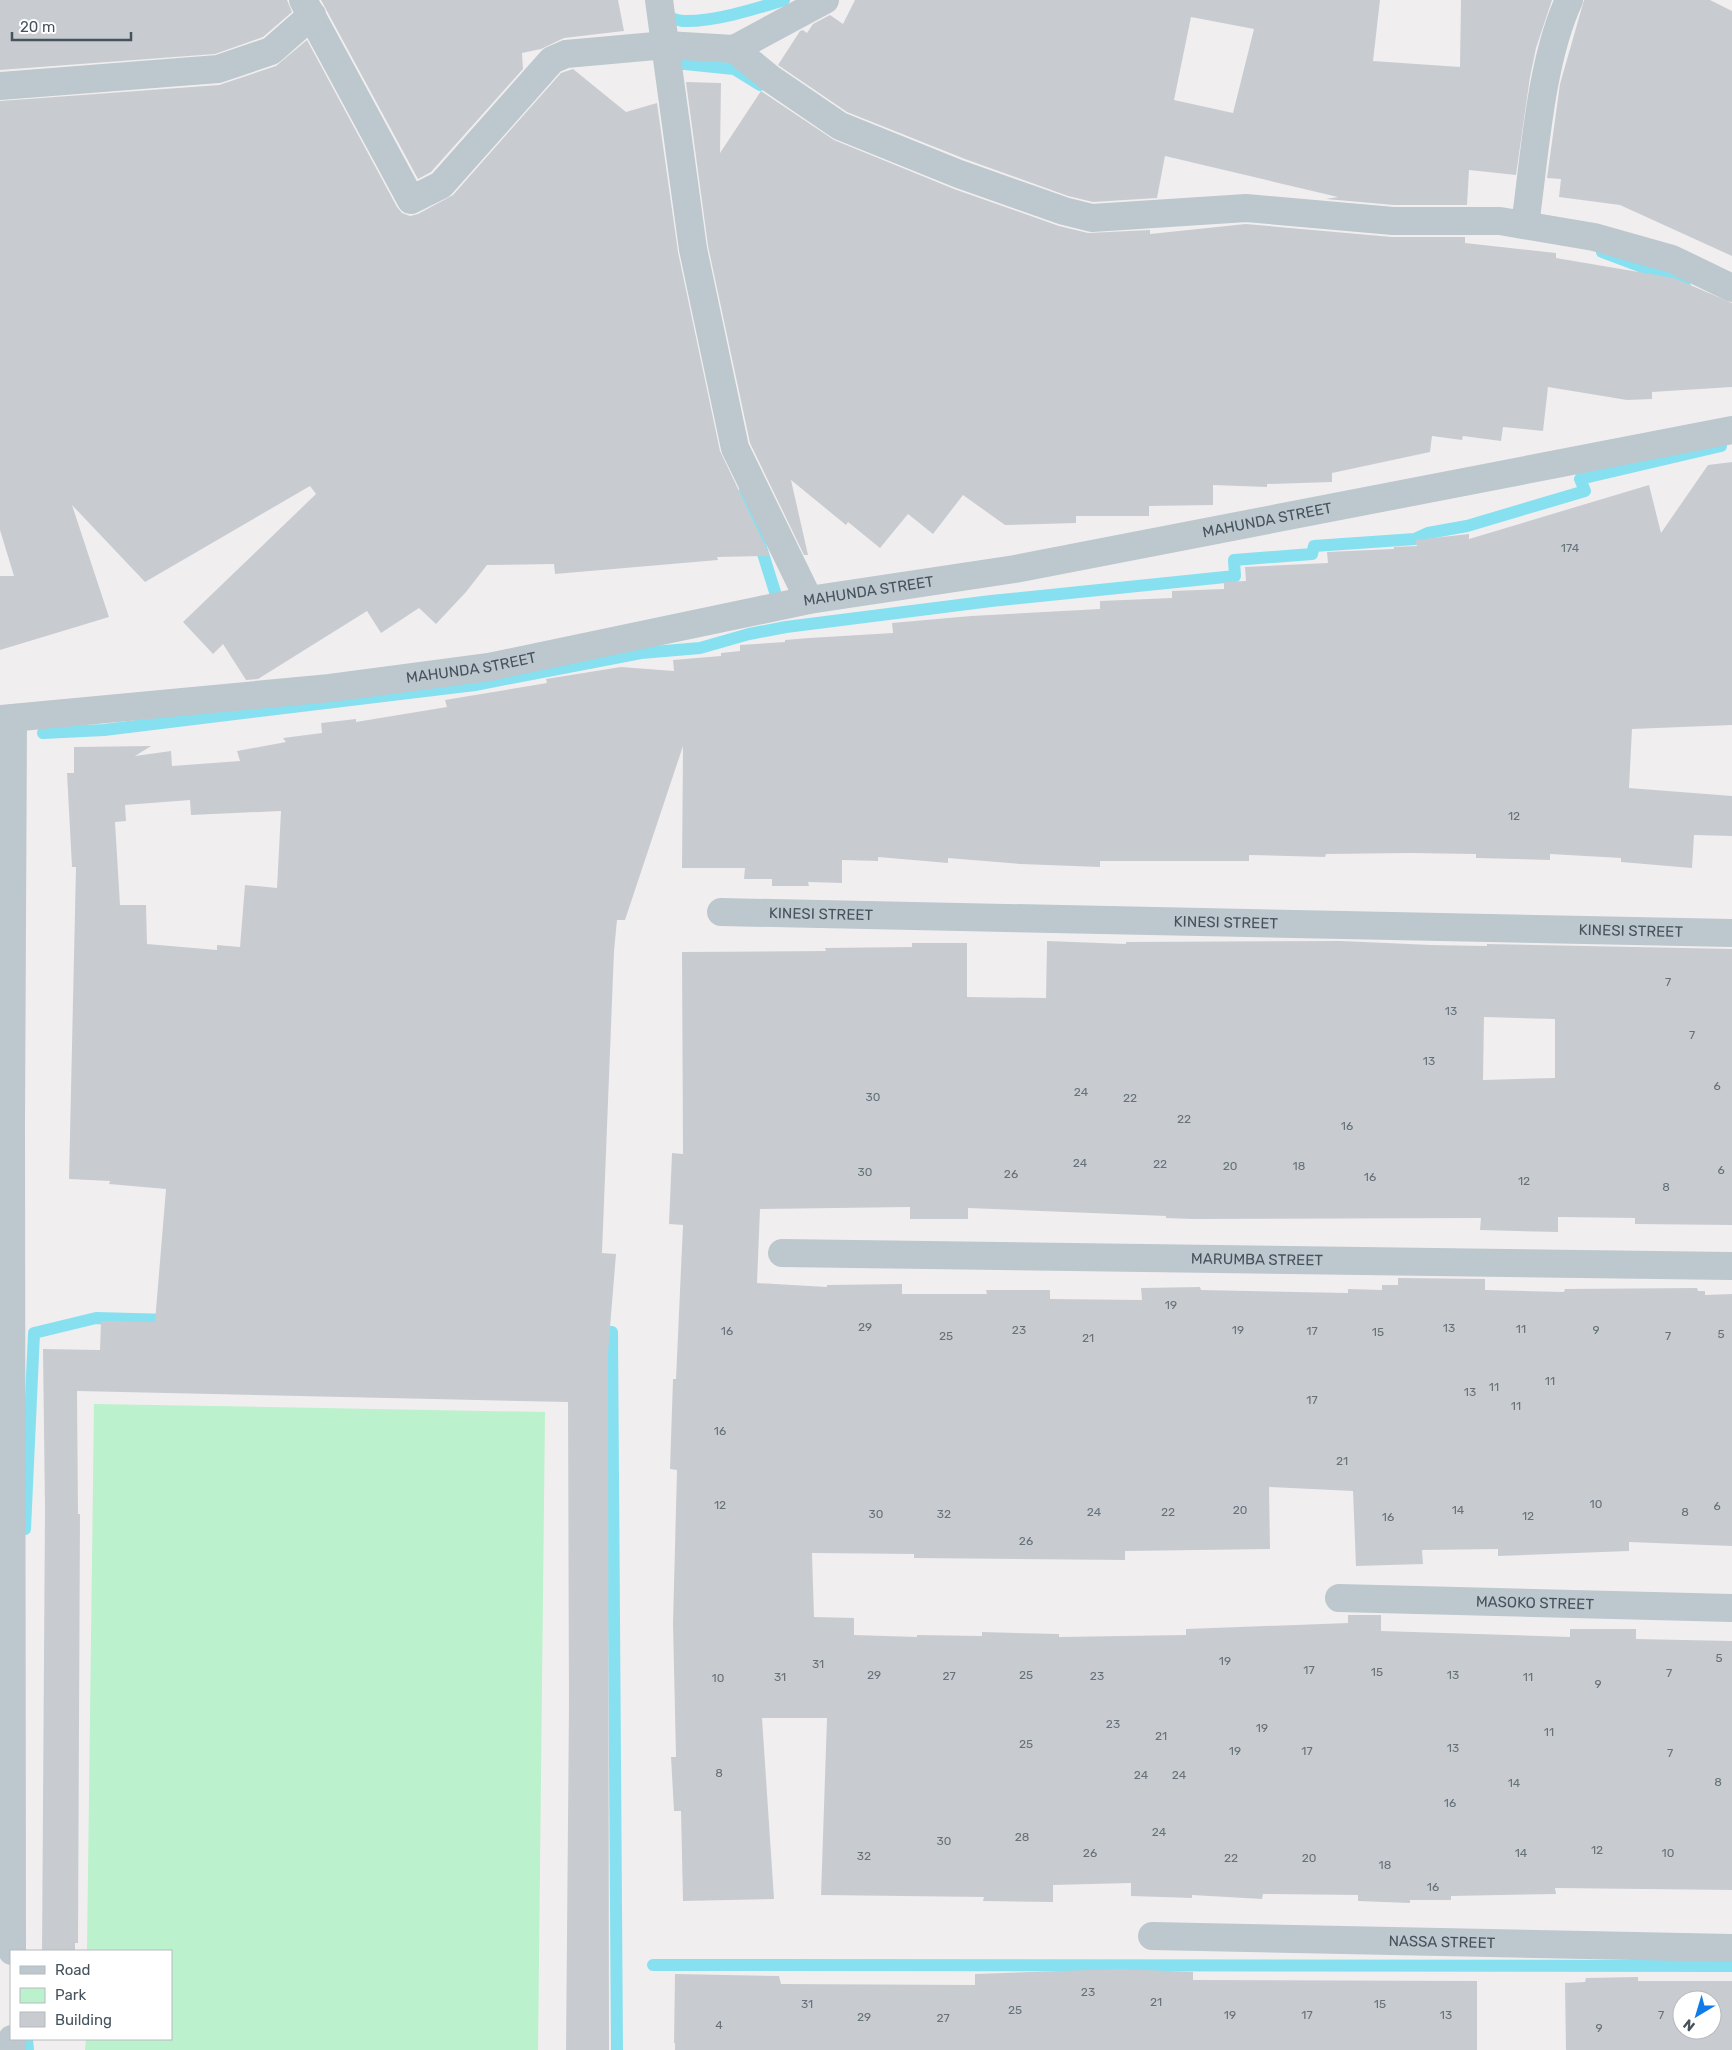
<svg xmlns="http://www.w3.org/2000/svg" width="1732" height="2050" font-family="Rubik,sans-serif">
  <style>
    .green { fill: #bbf1cc }
    .lines { fill: none; stroke-linecap: round; stroke-linejoin: round }
    .stream { stroke: #86e0f0; stroke-width: 12 }
    .building { fill: #c8ccd1; fill-rule: evenodd }
    .minor { stroke: #bcc7ce; stroke-width: 28 }
    .labels { text-anchor: middle; dominant-baseline: central; stroke-width: 4.5; stroke-linejoin: round; paint-order: stroke }
    .number-label { font-size: 12px; fill: #66717a }
    .street-label { font-size: 15px; fill: #46535d; stroke: #fff }
  </style>
  <rect width="100%" height="100%" fill="#f1eeef"/>
  <path class="green" d="M94,1404l451,8 -7,638h-453l1,-11h85v-88h-84z"/>
  <g class="lines">
    <path class="stream" d="M660,16c8,1 16,4 23,5 31,1 72,-12 101,-21
      M665,62l69,7 26,16
      M1602,252l69,26 14,8
      M744,493l36,115
      M43,733l61,-3 371,-45 166,-32 59,-5 49,-14 37,-7 205,-26 244,-25 -1,-16 78,-6 2,-8 101,-7 13,-6 39,-7 118,-35 -5,-12 141,-33
      M594,1332h18l5,718
      M25,1529l9,-196 62,-15 75,2
      M653,1965l1079,1
      M27,2039l1,11"/>
  </g>
  <path class="building" d="M0,0h287l5,12 -29,25 -48,17 -215,16z
    M321,0h297l6,31 -60,7 -23,11 -19,4 1,16 -92,103 -13,7z
    M855,0h525l-7,61 87,6 1,-67h91l-16,48 -6,29 -14,98 -47,-5 -2,35h-73l-68,-6 12,-2 -173,-41 -8,42 -64,4 -25,-6 -103,-37 -118,-47 -69,-47 22,-34 3,-1 4,3 6,-9 17,-9 13,9zM1191,17l63,12 -21,84 -59,-13z
    M1584,0h126l22,11v245l-112,-51 -61,-8 2,-18 -14,-1 13,-94z
    M307,40l90,167 5,6 8,3 8,-2 35,-19 108,-122 12,-4 53,43 31,-9 21,149 42,199 50,105 -53,1 1,3 -163,14 -1,-10 -67,1 -21,27 -30,32 -17,-16 -38,25 -14,-22 -109,68 -12,1 -23,-36 -10,10 -30,-32 133,-128 -6,-8 -165,96 -73,-77 37,112 -109,33v-74h14l-14,-46v-429l219,-16 57,-19z
    M686,82l35,1 -1,70 41,-62 73,49 120,49 105,37 29,7 62,-3v4l96,-10 146,13h73v6l91,10v5l118,20 58,25v84l-80,5v7l-25,1 -79,-13 -5,44 -40,-4 -2,14 -38,-5 -1,4 -30,-4 -2,16 -98,21v9l-65,2v3l-54,-2v20l-64,1v10h-73v7l-71,2 -42,-30 -30,39 -25,-20 -28,34 -32,-26 -2,3 -55,-45 17,75h-4l-54,-112 -42,-197z
    M1732,462v263l-100,4 -3,59 103,8v40l-38,-1 -2,33 -71,-6v-4l-71,-4v6l-74,-2v-4l-66,-1 -84,1 -1,3 -76,-2v6h-149v6l-80,-3 -72,-6v5l-70,-6v4l-36,-1v23l-34,-1 1,4h-37v-7h-28l1,-11h-63l1,-122 -58,174h-8l-3,31 -12,302 14,1 -8,98 1,698h-43l3,-345 -1,-303 -491,-11 1,123h2l-2,429h-3v8h-33l3,-441 -2,-161 57,1 1,-29 54,1 11,-133 -57,-5 1,-3 -41,-2 7,-312h-4l-5,-94h7v-26l77,-1 -16,10 36,-5 1,15 68,-5 -3,-10 49,-9 -3,-4 39,-5 -1,-10 35,-4v3l91,-15 -2,-7 102,-17 -1,-4 75,-12 53,4 -1,-11 48,-4v-3l19,-2v-6l45,-3v-2l24,-2 84,-5 -1,-10 79,-7 129,-7v-8l72,-3v-7l52,-2v-7l22,-1 -1,-14 83,-4 -1,-11 67,-3v-2l23,-1 -2,-6 54,-6v5l180,-54 12,48 47,-68zM190,800l1,15 90,-4 -4,77 -32,-3 -5,62 -23,-2v5l-70,-6 -1,-39h-26l-5,-83 11,-1 -1,-16z
    M1047,941l79,3v-2l215,-1 90,4 56,1v-2l245,5v276l-97,-1v-6l-77,-1v15l-78,-2 1,-12 -289,1 -26,-1v-2l-198,-8v11h-58v-12l-150,2 -3,74 70,4v-2l75,-1v10h85l-1,-4h64v9l92,1 -1,-12 59,-1 1,3 147,3v-4l34,1v-5h16v-7l87,1v11l79,2 1,-3 132,-1 1,3h7v4l27,-1v252l-103,-4v9l-131,5v-7l-76,1 1,14 -67,2 -3,-75 -84,-4 1,62 -145,2v9l-211,-2v-4l-102,-1 2,64 40,1v17l63,2v-2l65,1v-4l77,2v3l127,-2v-6l162,-6v-8h33v16l189,6v-8h66v10l96,2v249l-177,-2 1,6 -105,2v4h-41v3l-52,-2v-6l-95,-1 -1,5 -70,-4v3l-61,-2v-13l-78,2v17l-70,-1 1,-4 -163,-2 6,-177h-65l12,181 -91,2 -2,-90h-7l-3,-54h5l-3,-134 4,-153 -7,-1 3,-90h3l7,-154 -14,-1 3,-71 11,1 -1,-202 144,-1 -1,-3 87,-1v-4h55v54l79,1zM1484,1017l71,2v59l-72,2z
    M1119,1969l74,3v8l284,1v69h-802v-7h-1l1,-69 104,2 2,8 194,1v-11z
    M1638,1977v4h94v69h-166l-1,-67 20,-1 1,-4zM1682,2000h30v30h-30z"/>
  <g class="lines">
    <g class="minor">
      <path d="M303,0l108,200 30,-15 111,-125 14,-6 100,-9 68,4 91,-49"/>
      <path d="M659,0l34,249 42,199 74,152"/>
      <path d="M734,49l37,30 69,47 119,48 105,37 28,7 154,-10 147,13h107l94,16 78,22 60,29"/>
      <path d="M0,86l218,-17 53,-18 41,-36"/>
      <path d="M1525,225c10,-71 15,-161 44,-225"/>
      <path id="s1" d="M0,719l330,-31 159,-21 320,-67 206,-31 717,-139"/>
      <path id="s2" d="M721,912l1011,21"/>
      <path id="s3" d="M782,1253l950,13"/>
      <path id="s4" d="M1339,1598l393,10"/>
      <path id="s5" d="M1152,1936l580,12"/>
      <path d="M12,1951l-1,-827 2,-406"/>
      <path d="M12,2039v11"/>
    </g>
  </g>
  <g class="labels">
    <g class="number-label">
      <text x="1570" y="548">174</text>
      <text x="1514" y="816">12</text>
      <text x="1668" y="982">7</text>
      <text x="1451" y="1011">13</text>
      <text x="1692" y="1035">7</text>
      <text x="1429" y="1061">13</text>
      <text x="1717" y="1086">6</text>
      <text x="1081" y="1092">24</text>
      <text x="873" y="1097">30</text>
      <text x="1130" y="1098">22</text>
      <text x="1184" y="1119">22</text>
      <text x="1347" y="1126">16</text>
      <text x="1080" y="1163">24</text>
      <text x="1160" y="1164">22</text>
      <text x="1230" y="1166">20</text>
      <text x="1299" y="1166">18</text>
      <text x="1721" y="1170">6</text>
      <text x="865" y="1172">30</text>
      <text x="1011" y="1174">26</text>
      <text x="1370" y="1177">16</text>
      <text x="1524" y="1181">12</text>
      <text x="1666" y="1187">8</text>
      <text x="1171" y="1305">19</text>
      <text x="865" y="1327">29</text>
      <text x="1449" y="1328">13</text>
      <text x="1521" y="1329">11</text>
      <text x="1019" y="1330">23</text>
      <text x="1238" y="1330">19</text>
      <text x="1596" y="1330">9</text>
      <text x="727" y="1331">16</text>
      <text x="1312" y="1331">17</text>
      <text x="1378" y="1332">15</text>
      <text x="1721" y="1334">5</text>
      <text x="946" y="1336">25</text>
      <text x="1668" y="1336">7</text>
      <text x="1088" y="1338">21</text>
      <text x="1550" y="1381">11</text>
      <text x="1494" y="1387">11</text>
      <text x="1470" y="1392">13</text>
      <text x="1312" y="1400">17</text>
      <text x="1516" y="1406">11</text>
      <text x="720" y="1431">16</text>
      <text x="1342" y="1461">21</text>
      <text x="1596" y="1504">10</text>
      <text x="720" y="1505">12</text>
      <text x="1717" y="1506">6</text>
      <text x="1240" y="1510">20</text>
      <text x="1458" y="1510">14</text>
      <text x="1094" y="1512">24</text>
      <text x="1168" y="1512">22</text>
      <text x="1685" y="1512">8</text>
      <text x="876" y="1514">30</text>
      <text x="944" y="1514">32</text>
      <text x="1528" y="1516">12</text>
      <text x="1388" y="1517">16</text>
      <text x="1026" y="1541">26</text>
      <text x="1719" y="1658">5</text>
      <text x="1225" y="1661">19</text>
      <text x="818" y="1664">31</text>
      <text x="1309" y="1670">17</text>
      <text x="1377" y="1672">15</text>
      <text x="1669" y="1673">7</text>
      <text x="874" y="1675">29</text>
      <text x="1026" y="1675">25</text>
      <text x="1453" y="1675">13</text>
      <text x="949" y="1676">27</text>
      <text x="1097" y="1676">23</text>
      <text x="780" y="1677">31</text>
      <text x="1528" y="1677">11</text>
      <text x="718" y="1678">10</text>
      <text x="1598" y="1684">9</text>
      <text x="1113" y="1724">23</text>
      <text x="1262" y="1728">19</text>
      <text x="1549" y="1732">11</text>
      <text x="1161" y="1736">21</text>
      <text x="1026" y="1744">25</text>
      <text x="1453" y="1748">13</text>
      <text x="1235" y="1751">19</text>
      <text x="1307" y="1751">17</text>
      <text x="1670" y="1753">7</text>
      <text x="719" y="1773">8</text>
      <text x="1141" y="1775">24</text>
      <text x="1179" y="1775">24</text>
      <text x="1718" y="1782">8</text>
      <text x="1514" y="1783">14</text>
      <text x="1450" y="1803">16</text>
      <text x="1159" y="1832">24</text>
      <text x="1022" y="1837">28</text>
      <text x="944" y="1841">30</text>
      <text x="1597" y="1850">12</text>
      <text x="1090" y="1853">26</text>
      <text x="1521" y="1853">14</text>
      <text x="1668" y="1853">10</text>
      <text x="864" y="1856">32</text>
      <text x="1231" y="1858">22</text>
      <text x="1309" y="1858">20</text>
      <text x="1385" y="1865">18</text>
      <text x="1433" y="1887">16</text>
      <text x="1088" y="1992">23</text>
      <text x="1156" y="2002">21</text>
      <text x="807" y="2004">31</text>
      <text x="1380" y="2004">15</text>
      <text x="1015" y="2010">25</text>
      <text x="1230" y="2015">19</text>
      <text x="1307" y="2015">17</text>
      <text x="1446" y="2015">13</text>
      <text x="1661" y="2015">7</text>
      <text x="864" y="2017">29</text>
      <text x="943" y="2018">27</text>
      <text x="719" y="2025">4</text>
      <text x="1599" y="2028">9</text>
    </g>
    <g class="street-label">
      <text stroke="none"><textPath href="#s1" startOffset="1284">MAHUNDA STREET</textPath></text>
      <text stroke="none"><textPath href="#s1" startOffset="879">MAHUNDA STREET</textPath></text>
      <text stroke="none"><textPath href="#s1" startOffset="474">MAHUNDA STREET</textPath></text>
      <text stroke="none"><textPath href="#s2" startOffset="100">KINESI STREET</textPath></text>
      <text stroke="none"><textPath href="#s2" startOffset="505">KINESI STREET</textPath></text>
      <text stroke="none"><textPath href="#s2" startOffset="910">KINESI STREET</textPath></text>
      <text stroke="none"><textPath href="#s3" startOffset="475">MARUMBA STREET</textPath></text>
      <text stroke="none"><textPath href="#s4" startOffset="196">MASOKO STREET</textPath></text>
      <text stroke="none"><textPath href="#s5" startOffset="290">NASSA STREET</textPath></text>
    </g>
  </g>
  <rect x="10" y="1950" width="162" height="90" fill="#ffffff" stroke="#b5babe"/>
  <rect x="20" y="1966" width="25" height="8" fill="#bcc7ce" stroke="#b5babe"/>
  <text x="55" y="1975" font-size="15" fill="#46535d">Road</text>
  <rect x="20" y="1988" width="25" height="15" fill="#bbf1cc" stroke="#b5babe"/>
  <text x="55" y="2000" font-size="15" fill="#46535d">Park</text>
  <rect x="20" y="2012" width="25" height="15" fill="#c8ccd1" stroke="#b5babe"/>
  <text x="55" y="2025" font-size="15" fill="#46535d">Building</text>
  <g transform="translate(1697 2015) rotate(218)"><circle r="24" fill="#ffffff" stroke="#b5babe"/>
  <path d="M0-4L9 19L0 12L-9 19Z" fill="#107ce9"/>
  <text y="-8" font-size="14" font-weight="bold" text-anchor="middle" fill="#46535d">N</text>
  </g>
  <path d="M12 32v8h119v-8" fill="none" stroke="#46535d" stroke-width="2.5"/>
  <text x="20" y="32" font-size="15" fill="#46535d" stroke="#ffffff" stroke-width="4" paint-order="stroke">20 m</text>
</svg>
